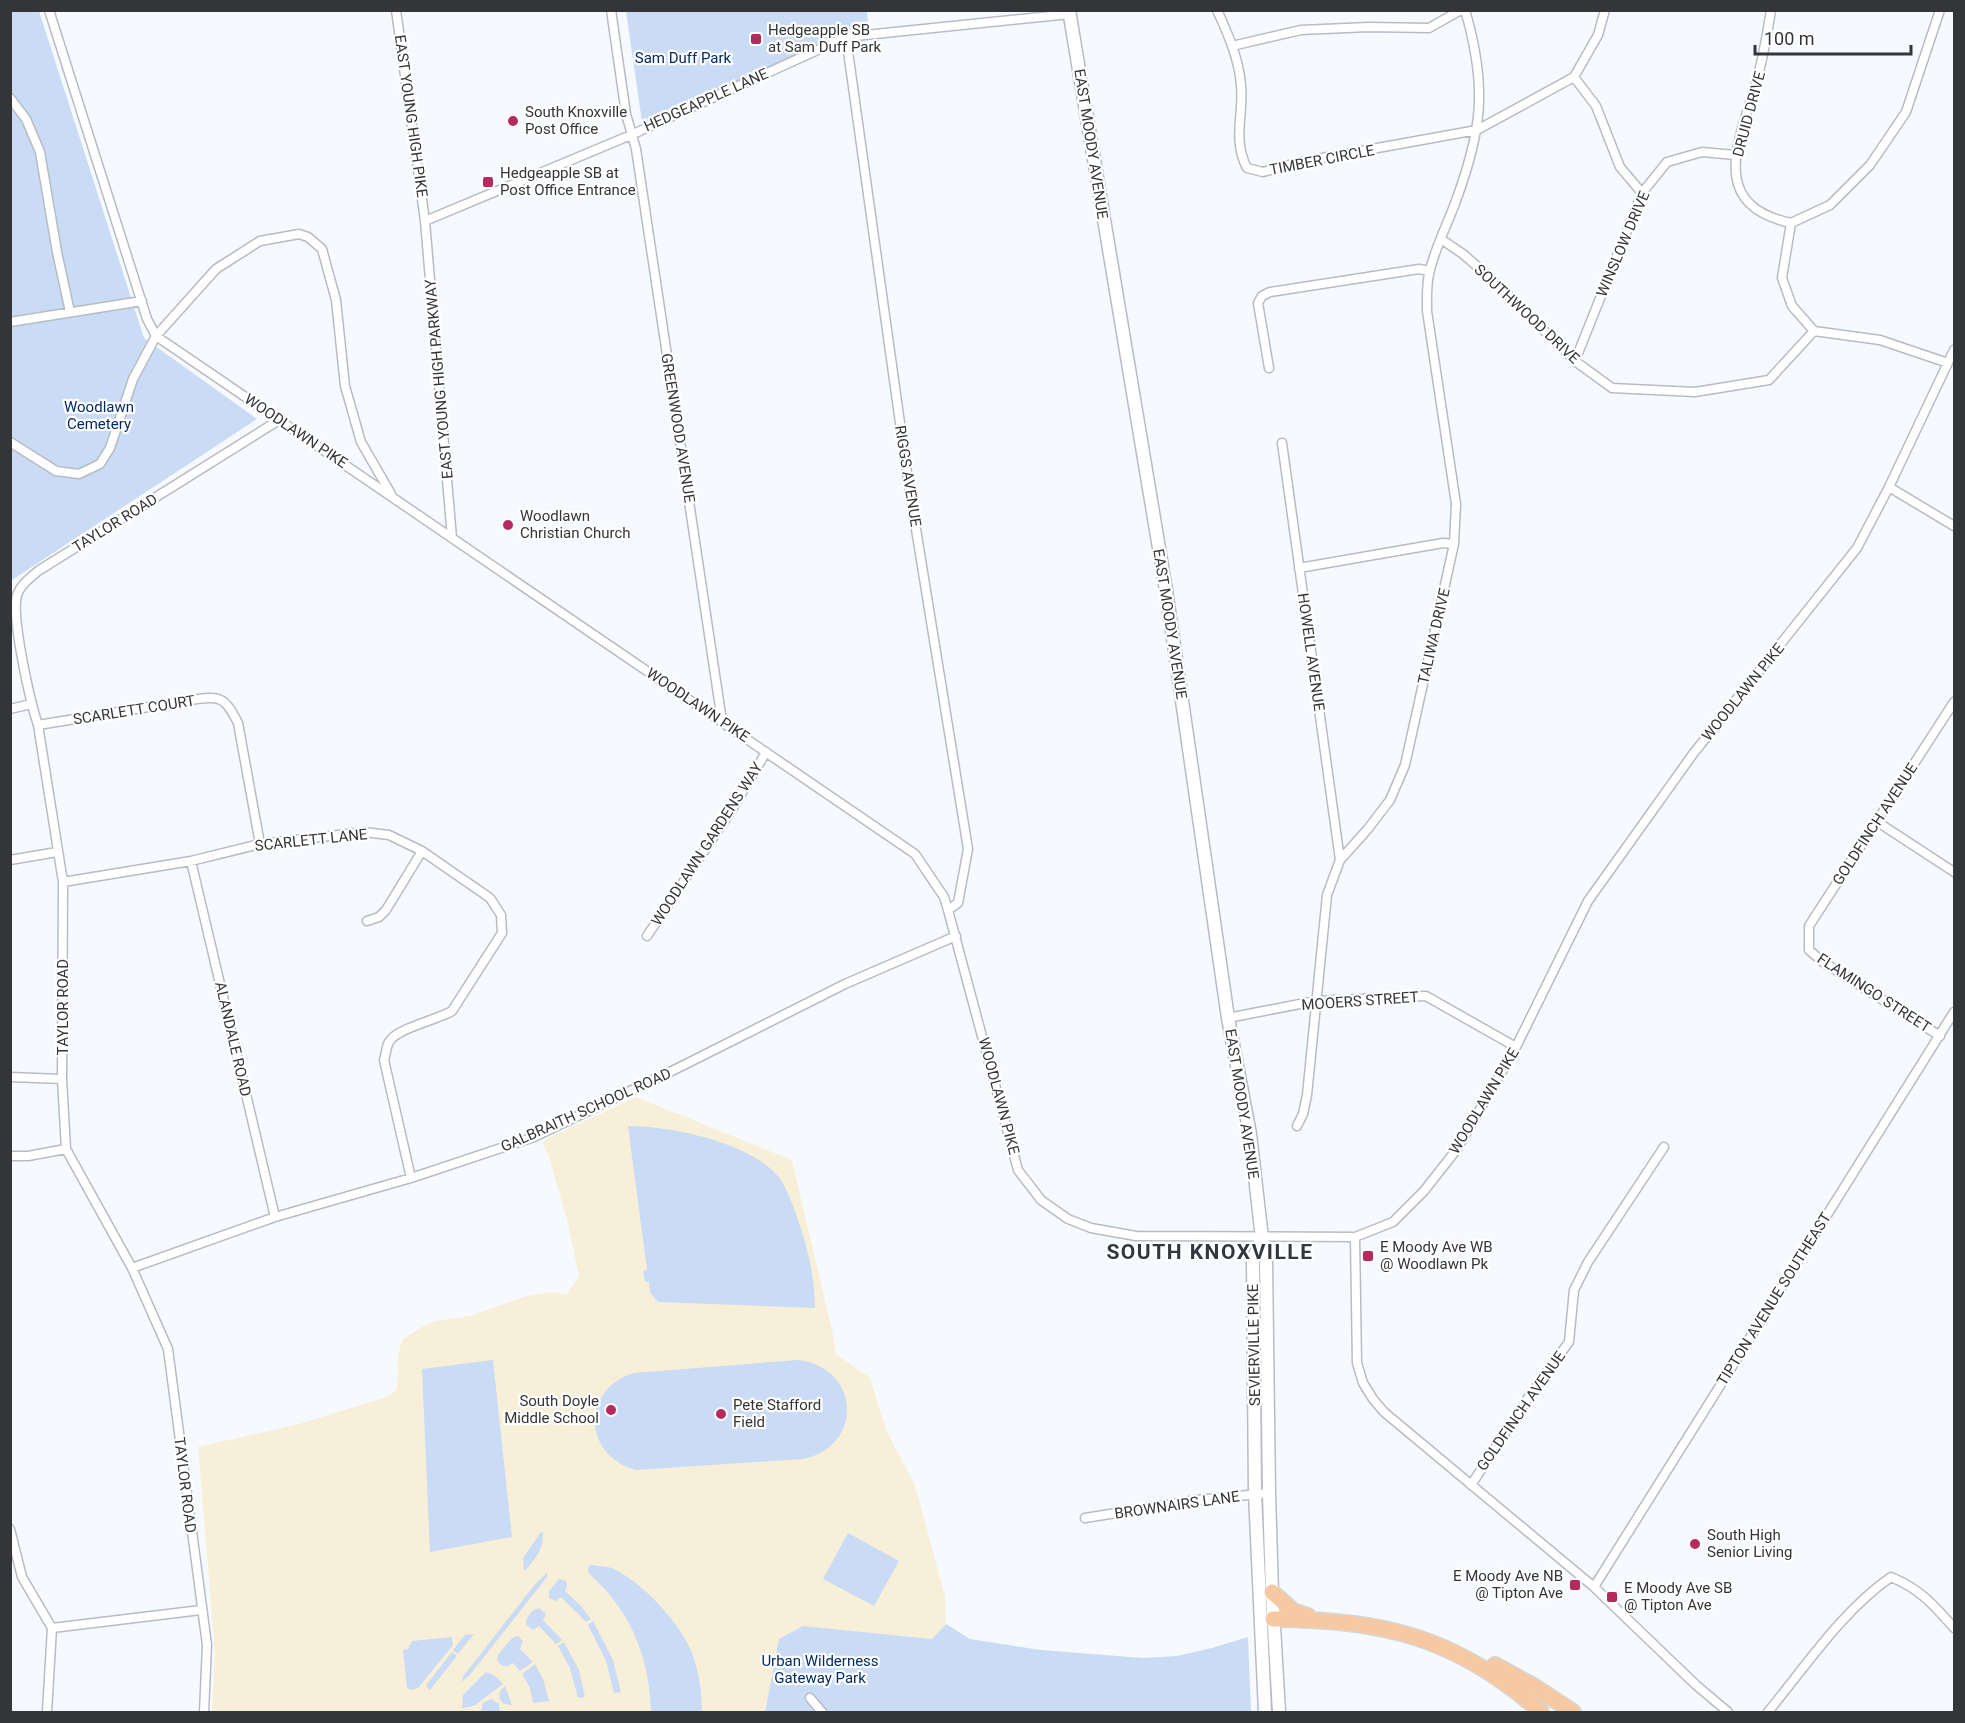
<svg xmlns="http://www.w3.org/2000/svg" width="1965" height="1723" font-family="Roboto,sans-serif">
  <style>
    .education { fill: #f8efd9 }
    .green { fill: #c9dbf5 }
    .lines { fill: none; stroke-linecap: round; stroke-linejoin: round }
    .minor-casing { stroke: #b7bcc4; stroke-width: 11 }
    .secondary-casing { stroke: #b7bcc4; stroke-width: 15 }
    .motorway-casing { stroke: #d6d7d7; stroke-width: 18 }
    .minor { stroke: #fff; stroke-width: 8 }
    .secondary { stroke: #fff; stroke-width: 12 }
    .motorway { stroke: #f7c9a2; stroke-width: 15 }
    .poi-dot { fill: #b72a5f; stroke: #fff; stroke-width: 2 }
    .labels { text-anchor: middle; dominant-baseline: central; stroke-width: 4.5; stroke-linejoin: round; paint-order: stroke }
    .poi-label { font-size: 15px; fill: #333538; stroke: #fff; text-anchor: start }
    .park-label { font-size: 15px; fill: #012b63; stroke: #fff }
    .street-label { font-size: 15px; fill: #333538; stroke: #fff }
    .district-label { font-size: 21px; font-weight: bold; letter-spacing: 1.5px; fill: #32373d; stroke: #fff }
  </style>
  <rect width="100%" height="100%" fill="#f6faff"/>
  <path class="education" d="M636,1097l156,63 40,170 4,24 34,24 16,52 29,55 30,111 1,28 -14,15 -129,-12 -24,13 -14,72h-553l3,-60 -17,-205 101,-23 88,-27 10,-7 1,-34 4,-16 18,-12 15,-7 35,-5 57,-20 24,-4 16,2 12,-18 -12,-57 -19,-65 -5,-10 1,-4z"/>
  <path class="green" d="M13,10l26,1 105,327 113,81 -245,161 -1,5v-574z
    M626,11h241l2,24 -23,2 -203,92z
    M628,1126c43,0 127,17 153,54 6,10 11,23 15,34 12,35 18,57 19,94l-157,-6 -8,-10 -1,-10h-4l-2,-11 4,-1z
    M493,1360l19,177 -82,15 -8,-183z
    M797,1360c63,6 68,85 7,99l-168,11c-54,-15 -55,-81 -2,-97z
    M541,1532h2c1,17 -7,26 -17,38h-2l-1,-12z
    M848,1533l51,28 -25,45 -51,-27z
    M591,1565c8,1 16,1 23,4 29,14 66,54 78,84 7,18 10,40 10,59h-51c-1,-40 -12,-80 -38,-113 -7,-10 -17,-18 -25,-27v-5z
    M547,1573v4l-78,99 -8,6 3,-7 72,-92z
    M559,1579l7,2 1,6 -2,4 15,14 11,14 -5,3 -25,-25 -5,4 -7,-3v-7z
    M539,1608l7,6 -3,6 19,20 -6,4 -17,-18 -6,4 -7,-5c-1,-7 6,-16 13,-17z
    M593,1621l20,39 8,32 -7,1 -8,-32 -18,-36z
    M946,1624l24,15 71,11 102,8 34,-2 35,-8 36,-11 3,75h-486l14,-73 24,-13 129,13z
    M474,1634l-16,20 -5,-4 12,-15z
    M518,1636l5,5 -3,8 13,13 -13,9 -7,-8 -7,4 -6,-3 -3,-5 1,-4 14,-17z
    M452,1637l1,8 -35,43 -7,2 -4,-2 -4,-38 5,-1 4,-8z
    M564,1642l15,28 6,27 -7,1 -8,-30 -12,-22z
    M452,1652l5,4 -27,34 -4,-3 1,-3z
    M535,1664l8,15 6,22 -16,2 -3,-15 -8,-14z
    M486,1672l9,4 8,8 -29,22 -12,2 1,-13z
    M505,1686l7,19 -8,-1 -5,-6 1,-7z
    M491,1699l8,5 1,8h-19l2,-9z"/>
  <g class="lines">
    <g class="minor-casing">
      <path id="minor" d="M49,10l98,309 9,17 759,518 29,43 4,13 70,260 23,30 27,19 23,9 45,8 219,1 38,-15 31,-31 33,-42 59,-102 72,-146 105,-147 164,-206 32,-61 65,-137
        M396,10l29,211 27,317
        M611,10l15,104 10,35 86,572
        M1217,10c11,24 22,49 24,75 3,30 -9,54 6,83l16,4 37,-10 177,-32 97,-53
        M1771,10c-4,25 -8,49 -15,73 -17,58 -49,122 35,140
        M846,37l62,443 60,369 -10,54 -10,7
        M1232,46l69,-16 68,-3 60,1 32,-18
        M1574,77l22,29 24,61 22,26
        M1574,77l24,-42 7,-25
        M10,98l16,21 14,33 17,100 13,60
        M425,221l206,-86 215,-98 224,-23
        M1441,239l22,15 31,27 81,80 37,27 83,4 74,-12 45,-49 66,9 68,23
        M10,322l132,-21
        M1814,331l-22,-25 -10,-28 9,-55 39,-18 40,-40 36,-53 34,-102
        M1575,361l67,-168 25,-31 35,-10 33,3
        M1269,368l-11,-65 4,-7 8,-4 149,-23 10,2
        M10,442l46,29 23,3 21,-10 10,-16 23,-69 23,-43 60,-67 44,-28 39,-7 9,3 14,12 14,51 9,86 16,56 30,52
        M1282,443l58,417
        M1889,487l65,39
        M1299,568l144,-25 11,1
        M10,709l21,-5
        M38,725l153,-25c30,-4 33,-4 47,23l22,121
        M1876,821l78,51
        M10,860l47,-8
        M191,861l84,356
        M63,882l128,-21 69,-17 104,-12 25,3 33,16 68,47 11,17 1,18 -50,78c-15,9 -55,17 -63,31 -3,5 -3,13 -5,18l27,118
        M367,921l12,-4 7,-7 36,-59
        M647,936l84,-125 35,-59
        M1228,1018l87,-17 111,-5 90,51
        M1940,1036l-117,-74 -14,-12v-24l145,-224
        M10,1077l52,2
        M1297,1126l6,-12 4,-19 20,-200 13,-35 27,-30 23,-30 15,-35 49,-221 2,-40 -29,-193c0,-13 -1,-28 3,-41 5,-21 16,-43 24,-64 28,-74 34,-118 11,-196
        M10,1156h18l38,-7
        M1355,1237l2,126 6,20 10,16 11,13 210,175 102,98 32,27
        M132,1268l143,-51 136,-39 123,-41 148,-71 163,-82 111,-48
        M1471,1485l59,-90 39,-53 5,-52 14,-28 76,-115
        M1085,1518l112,-18 72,-7
        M10,1529l12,48 30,51
        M1594,1587l360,-575
        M52,1628l149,-18
        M810,1698l12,14
        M47,1712l5,-84
        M204,1712l3,-67 -39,-296 -36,-81 -66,-119 -4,-70 1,-197 -25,-157c-8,-24 -27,-108 -21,-130 4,-11 13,-17 21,-24l241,-151
        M1768,1712c37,-45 75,-102 123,-135 29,12 43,28 63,51"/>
    </g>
    <g class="secondary-casing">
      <path id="secondary" d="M1069,10l97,580 62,428 22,116 12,104 4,23 3,232 3,99 7,120
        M1261,1239l-8,21 2,234 10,218"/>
    </g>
    <g class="motorway-casing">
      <path id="motorway" d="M1272,1592l21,19 15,5
        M1273,1619c110,0 185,19 268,93
        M1495,1665l40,22 38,25"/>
    </g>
    <use href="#minor" class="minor"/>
    <use href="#secondary" class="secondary"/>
    <use href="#motorway" class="motorway"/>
  </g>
  <g class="poi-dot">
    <rect x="750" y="33" width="12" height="12" rx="3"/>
    <circle cx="513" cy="121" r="6"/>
    <rect x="482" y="176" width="12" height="12" rx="3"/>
    <circle cx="508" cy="525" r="6"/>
    <rect x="1362" y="1250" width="12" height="12" rx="3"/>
    <circle cx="611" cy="1410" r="6"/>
    <circle cx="721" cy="1414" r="6"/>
    <circle cx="1695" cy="1544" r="6"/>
    <rect x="1569" y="1579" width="12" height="12" rx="3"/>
    <rect x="1606" y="1591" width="12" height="12" rx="3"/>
  </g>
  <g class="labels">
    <g class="poi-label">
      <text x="768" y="30">Hedgeapple SB<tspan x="768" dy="17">at Sam Duff Park</tspan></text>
      <text x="525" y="112">South Knoxville<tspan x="525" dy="17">Post Office</tspan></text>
      <text x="500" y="173">Hedgeapple SB at<tspan x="500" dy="17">Post Office Entrance</tspan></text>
      <text x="520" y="516">Woodlawn<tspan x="520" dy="17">Christian Church</tspan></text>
      <text x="1380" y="1247">E Moody Ave WB<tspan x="1380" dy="17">@ Woodlawn Pk</tspan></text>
      <text x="599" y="1401" text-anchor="end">South Doyle<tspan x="599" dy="17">Middle School</tspan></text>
      <text x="733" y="1405">Pete Stafford<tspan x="733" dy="17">Field</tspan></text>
      <text x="1707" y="1535">South High<tspan x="1707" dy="17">Senior Living</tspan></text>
      <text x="1563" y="1576" text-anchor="end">E Moody Ave NB<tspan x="1563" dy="17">@ Tipton Ave</tspan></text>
      <text x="1624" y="1588">E Moody Ave SB<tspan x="1624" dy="17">@ Tipton Ave</tspan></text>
    </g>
    <g class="park-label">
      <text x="683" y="58">Sam Duff Park</text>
      <text x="99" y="407">Woodlawn<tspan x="99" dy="17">Cemetery</tspan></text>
      <text x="820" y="1661">Urban Wilderness<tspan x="820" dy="17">Gateway Park</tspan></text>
    </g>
    <g class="street-label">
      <text transform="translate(706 100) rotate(-24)">HEDGEAPPLE LANE</text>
      <text transform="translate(1749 114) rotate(-75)">DRUID DRIVE</text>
      <text transform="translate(411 116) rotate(82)">EAST YOUNG HIGH PIKE</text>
      <text transform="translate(1091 144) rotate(81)">EAST MOODY AVENUE</text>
      <text transform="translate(1322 160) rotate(-11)">TIMBER CIRCLE</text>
      <text transform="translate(1623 244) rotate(-67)">WINSLOW DRIVE</text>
      <text transform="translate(1527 314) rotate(43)">SOUTHWOOD DRIVE</text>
      <text transform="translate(439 379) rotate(-95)">EAST YOUNG HIGH PARKWAY</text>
      <text transform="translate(678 428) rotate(81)">GREENWOOD AVENUE</text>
      <text transform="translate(296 431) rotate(34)">WOODLAWN PIKE</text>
      <text transform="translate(908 476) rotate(81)">RIGGS AVENUE</text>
      <text transform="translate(115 523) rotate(-32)">TAYLOR ROAD</text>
      <text transform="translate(1170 624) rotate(81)">EAST MOODY AVENUE</text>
      <text transform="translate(1434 636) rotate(-77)">TALIWA DRIVE</text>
      <text transform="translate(1311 652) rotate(82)">HOWELL AVENUE</text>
      <text transform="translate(1743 692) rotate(-51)">WOODLAWN PIKE</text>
      <text transform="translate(698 705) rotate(34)">WOODLAWN PIKE</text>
      <text transform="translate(134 710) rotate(-9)">SCARLETT COURT</text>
      <text transform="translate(1875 824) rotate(-57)">GOLDFINCH AVENUE</text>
      <text transform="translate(311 840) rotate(-6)">SCARLETT LANE</text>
      <text transform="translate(707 844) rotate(-57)">WOODLAWN GARDENS WAY</text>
      <text transform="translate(1874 993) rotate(33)">FLAMINGO STREET</text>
      <text transform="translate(1360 1001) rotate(-4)">MOOERS STREET</text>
      <text transform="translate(63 1007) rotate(-90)">TAYLOR ROAD</text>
      <text transform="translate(233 1039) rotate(77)">ALANDALE ROAD</text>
      <text transform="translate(999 1096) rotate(75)">WOODLAWN PIKE</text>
      <text transform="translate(1484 1101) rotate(-59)">WOODLAWN PIKE</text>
      <text transform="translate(1242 1104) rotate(81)">EAST MOODY AVENUE</text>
      <text transform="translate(586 1110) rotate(-24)">GALBRAITH SCHOOL ROAD</text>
      <text transform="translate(1774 1299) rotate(-58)">TIPTON AVENUE SOUTHEAST</text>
      <text transform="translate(1254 1345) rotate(-91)">SEVIERVILLE PIKE</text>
      <text transform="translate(1521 1411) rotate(-55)">GOLDFINCH AVENUE</text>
      <text transform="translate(185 1485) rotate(83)">TAYLOR ROAD</text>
      <text transform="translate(1177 1505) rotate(-8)">BROWNAIRS LANE</text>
    </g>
    <g class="district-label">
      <text x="1210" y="1252">SOUTH KNOXVILLE</text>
    </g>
  </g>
  <rect width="1965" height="1723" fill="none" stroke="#333538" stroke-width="24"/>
  <path d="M1755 45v9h156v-9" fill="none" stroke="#333538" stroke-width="3"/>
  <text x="1764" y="45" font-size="18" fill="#333538" stroke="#ffffff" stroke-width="4.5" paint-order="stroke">100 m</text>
</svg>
